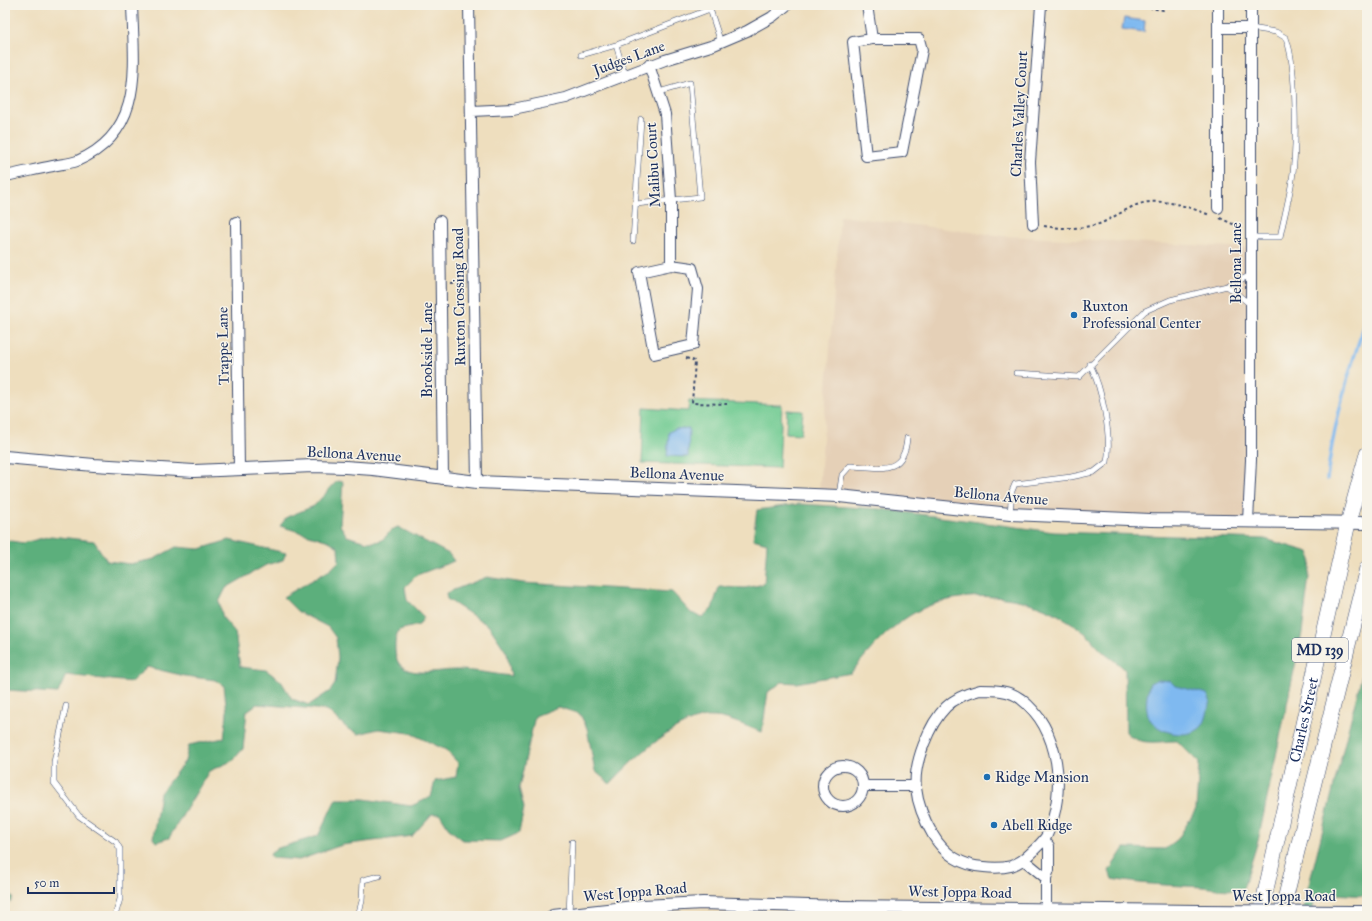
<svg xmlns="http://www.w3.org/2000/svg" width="1372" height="921" font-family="'IM FELL Great Primer',serif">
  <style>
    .built { fill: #e5d0b7 }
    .green { fill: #70cb92; stroke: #467d78 }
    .forest { fill: #5caf7c; stroke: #3c6f6d }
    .water { fill: #7fb9f0; stroke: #4d74a7 }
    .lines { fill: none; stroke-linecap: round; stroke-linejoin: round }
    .stream { stroke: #7fb9f0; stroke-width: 3.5 }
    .service-casing { stroke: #3b496c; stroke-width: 6 }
    .minor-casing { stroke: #3b496c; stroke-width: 12 }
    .tertiary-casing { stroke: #3b496c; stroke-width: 14 }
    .primary-casing { stroke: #3b496c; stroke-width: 16 }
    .path { stroke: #3b496c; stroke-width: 2; stroke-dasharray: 3 3; stroke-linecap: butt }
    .service { stroke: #fff; stroke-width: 5 }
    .minor { stroke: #fff; stroke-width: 10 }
    .tertiary { stroke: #fff; stroke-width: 12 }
    .primary { stroke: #fff; stroke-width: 15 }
    .tertiary-bridge-casing { stroke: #3b496c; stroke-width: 14; stroke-linecap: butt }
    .tertiary-bridge { stroke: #fff; stroke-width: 12 }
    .poi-dot { fill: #1f6fb2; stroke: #f7f3e8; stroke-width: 1.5 }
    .labels { text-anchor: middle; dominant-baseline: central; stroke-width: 3; stroke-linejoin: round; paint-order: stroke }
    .shield { fill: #f7f3e8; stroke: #5d6a87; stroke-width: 1 }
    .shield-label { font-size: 14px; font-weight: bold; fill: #1b2f5e }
    .street-label { font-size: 15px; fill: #1b2f5e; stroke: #f7f3e8 }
    .poi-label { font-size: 15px; fill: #1b2f5e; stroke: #f7f3e8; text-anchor: start }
  </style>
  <rect width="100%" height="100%" fill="#f7f3e8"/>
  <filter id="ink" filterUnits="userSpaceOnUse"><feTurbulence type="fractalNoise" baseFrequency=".025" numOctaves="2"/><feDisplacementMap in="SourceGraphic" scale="8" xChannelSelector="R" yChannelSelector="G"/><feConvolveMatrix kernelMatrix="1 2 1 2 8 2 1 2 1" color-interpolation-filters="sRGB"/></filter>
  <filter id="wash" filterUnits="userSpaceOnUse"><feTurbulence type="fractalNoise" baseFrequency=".012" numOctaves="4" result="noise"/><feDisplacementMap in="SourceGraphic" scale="16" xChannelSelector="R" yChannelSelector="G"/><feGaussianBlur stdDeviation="0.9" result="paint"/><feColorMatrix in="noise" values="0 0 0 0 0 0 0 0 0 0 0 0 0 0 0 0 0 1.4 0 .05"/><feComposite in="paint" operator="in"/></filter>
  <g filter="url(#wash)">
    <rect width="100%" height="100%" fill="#eedebe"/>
    <path class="built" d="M840,216l164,20 249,12 -5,276 -219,-11 -210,-21z"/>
    <path class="green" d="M689,401l93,4 -3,63 -137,-5 2,-55 44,3z
      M787,410l16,1 -2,23 -15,-1z"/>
    <path class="forest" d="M337,481l6,1 -3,43 7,11c10,3 26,10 36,3 6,-4 4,-8 15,-12l51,27 5,7 -37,14 -12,12 2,13 17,17 -5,8 -20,5c-4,7 -4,12 -4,20 1,32 40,20 61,20 18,0 37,4 55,6l-4,-23 -18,-27 -42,-27 -1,-6 41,-16 36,6 149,9 19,21 11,4 10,-8 7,-22 26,1 19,-4 3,-41 -14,-4 4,-29 42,-6 81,5 174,23 211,7 44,13 2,8 -9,73 -44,208 -15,48c-14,2 -26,0 -40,-2 -32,-2 -59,-2 -91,-8l-3,-8 15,-23 41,1 13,-10 18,-30 3,-46 -22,-22c-17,0 -39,6 -51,-9l-1,-62c-6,-7 -14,-11 -21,-17 -7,-6 -12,-14 -19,-20 -7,-6 -16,-12 -25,-17 -37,-22 -94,-26 -134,-9 -32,14 -54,40 -75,66l-55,10 -14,-1 -14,10 -6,40c-14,-5 -33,-14 -47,-15 -34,-4 -84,44 -105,67l-15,-13 -8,-43 -7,-14 -22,-7 -23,9 -16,72 5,20 -5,25 -18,8 -38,-1 -13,-10 -10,-16h-8l-20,22 -70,9 -43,15 -27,-2 -2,-4 8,-6 40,-12 18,-37h28l47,7 20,-9 4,-16 21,-4 2,-14 -12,-13 -36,-17 -32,-4 -19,5 -11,-5 -21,-19 -70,-6 -10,7 -4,38 -11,12 -23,10 -40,67 -13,4 -3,-4 7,-45 25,-32 4,-16 35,-7 3,-25 -3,-27 -9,-6 -30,-4 -38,-9 -16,15 -65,-7 -8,18 -53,-3v-150l18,3 28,-7 43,5 13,20 23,3 24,-5 22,-12 24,2 29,-9 57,13 -3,7 -17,5 -40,23 -7,14 4,16 12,14 5,35 26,3 15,11 11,18 17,6 21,-14 5,-7 3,-26 -2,-20 -8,-11 -31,-16 -14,-14 47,-27 9,-9 -1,-14 -9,-6 -49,-15 7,-9 27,-11z
      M1367,655v241l-51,-3 -5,23h-10z
      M5,889l8,8 -2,5 -6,-1z"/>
    <path class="water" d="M1124,18l21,3 -1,11 -22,-3z
      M689,428l-1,29 -21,-1 2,-24 6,-3z
      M1157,680l13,1 5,5 32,8 3,6c-2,7 -3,20 -8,26 -12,14 -43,8 -52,-7 -6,-10 -3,-26 0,-36z"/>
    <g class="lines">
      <path class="stream" d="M1327,479c6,-55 22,-110 40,-161"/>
    </g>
  </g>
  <g filter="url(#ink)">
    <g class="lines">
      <g class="service-casing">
        <path id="service" d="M1251,28l25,4 10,6c11,28 11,111 6,142 -3,19 -8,38 -12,57h-29
          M616,45l9,30
          M581,55l35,-10 94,-36 11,34
          M636,204l64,-7 -10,-114 -31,9
          M633,241l8,-122
          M1227,286l24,19
          M1016,373l63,4 66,-66 25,-11 57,-14 24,-11
          M839,495l3,-20 8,-9c29,1 54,10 57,-28
          M1010,513l2,-22 3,-7 56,-7 23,-5 13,-10c5,-27 -5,-73 -17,-98
          M66,706l-12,56v21l25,33 37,26 4,7v50l-5,17
          M569,915l3,-73
          M358,916l4,-15 1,-21 16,-4"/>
      </g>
      <g class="minor-casing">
        <path id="minor" d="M469,5l8,477
          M867,5l5,34
          M1218,28h33
          M872,39h47l3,11 -20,102 -36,4 -13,-114z
          M649,65l16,49 6,86v65
          M472,111l41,-2 53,-11 99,-38 49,-15 33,-14 25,-14 15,-12
          M5,176c16,-3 32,-7 48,-10 7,-2 16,-2 24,-5 68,-29 57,-94 55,-156
          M1218,208v-203
          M440,221l3,258
          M236,222l3,248
          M1033,224l-3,-62 11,-157
          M671,265l21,3 6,21 -5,56 -39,9 -15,-82z
          M1248,521l3,-61v-455
          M980,690c14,0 30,0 41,9 39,30 46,93 26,136 -3,6 -9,11 -14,16 -6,6 -13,12 -22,15 -8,2 -19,2 -27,1 -22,-1 -40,-13 -51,-32 -9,-15 -15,-29 -17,-47 -3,-24 13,-64 30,-81 9,-9 22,-14 34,-17z
          M823 786a20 20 0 1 1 40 0a20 20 0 1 1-40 0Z
          M863,786h52
          M1044,840l5,6v24l-3,8v31
          M1024,860l22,18"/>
      </g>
      <g class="tertiary-casing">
        <path id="tertiary" d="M5,457l89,8 100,6 119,-5 32,1 28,2 104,13 362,14 171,18 141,6 216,3
          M1352,912h15
          M553,916l90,-10 60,-3 139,4 359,4"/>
      </g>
      <g class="primary-casing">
        <g id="primary">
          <path id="s1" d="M1260,916l88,-393 19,-69"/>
          <path d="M1281,916l86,-348"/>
        </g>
      </g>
      <path class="path" d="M1131,5l32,5 2,-5
        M1220,218l21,10
        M1044,226c18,3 37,3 55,-2 16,-6 33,-21 51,-22 20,-2 41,6 60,13
        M451,284l13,-1
        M686,358l9,3 -3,42 35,1"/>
      <use href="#service" class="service"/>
      <use href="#minor" class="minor"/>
      <use href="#tertiary" class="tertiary"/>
      <use href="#primary" class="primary"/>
      <g class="tertiary-bridge-casing">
        <path id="tertiary-bridge" d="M1201,911l151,1"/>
      </g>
      <use href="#tertiary-bridge" class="tertiary-bridge"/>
    </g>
  </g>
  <g class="poi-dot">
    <circle cx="1074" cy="315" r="4"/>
    <circle cx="987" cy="777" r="4"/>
    <circle cx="994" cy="825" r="4"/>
  </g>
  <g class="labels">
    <rect class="shield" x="1292" y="638" width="56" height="24" rx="3"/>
    <g class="shield-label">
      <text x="1320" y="650">MD 139</text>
    </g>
    <g class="street-label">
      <text transform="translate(629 58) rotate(-20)">Judges Lane</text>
      <text transform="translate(1019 114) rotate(-87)">Charles Valley Court</text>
      <text transform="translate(653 165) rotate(-93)">Malibu Court</text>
      <text transform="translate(1236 263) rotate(-90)">Bellona Lane</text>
      <text transform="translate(459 297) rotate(-91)">Ruxton Crossing Road</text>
      <text transform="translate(223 346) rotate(-91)">Trappe Lane</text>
      <text transform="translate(427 350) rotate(-90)">Brookside Lane</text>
      <text transform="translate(354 454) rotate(3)">Bellona Avenue</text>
      <text transform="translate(677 474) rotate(2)">Bellona Avenue</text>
      <text transform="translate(1001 496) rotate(5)">Bellona Avenue</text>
      <text stroke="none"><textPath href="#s1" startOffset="201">Charles Street</textPath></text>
      <text transform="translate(635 892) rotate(-5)">West Joppa Road</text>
      <text transform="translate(960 892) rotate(1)">West Joppa Road</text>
      <text x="1284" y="896">West Joppa Road</text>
    </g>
    <g class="poi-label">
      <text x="1082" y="306">Ruxton<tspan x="1082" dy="17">Professional Center</tspan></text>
      <text x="995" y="777">Ridge Mansion</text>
      <text x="1002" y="825">Abell Ridge</text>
    </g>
  </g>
  <rect width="1372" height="921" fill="none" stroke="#f7f3e8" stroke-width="20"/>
  <path d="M28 887v6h86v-6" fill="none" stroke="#1b2f5e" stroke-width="2"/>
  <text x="34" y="887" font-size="12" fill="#1b2f5e" stroke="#f7f3e8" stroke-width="3" paint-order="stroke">50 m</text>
</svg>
